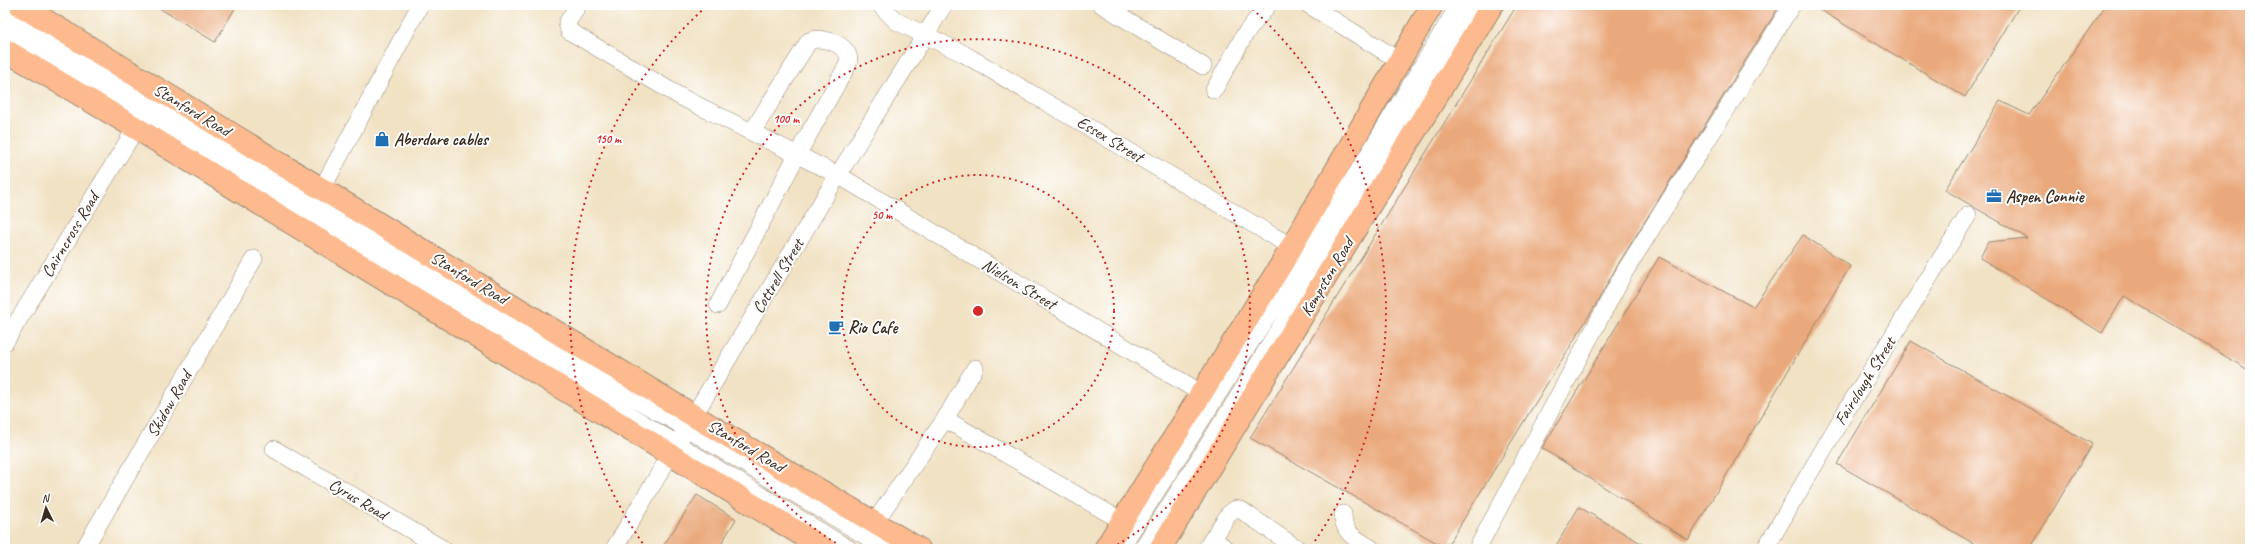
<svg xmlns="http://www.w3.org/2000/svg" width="2255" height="554" font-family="Caveat,sans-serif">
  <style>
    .building { fill: #eaa97b }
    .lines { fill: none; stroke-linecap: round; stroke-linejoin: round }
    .minor-casing { stroke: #968671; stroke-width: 18 }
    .major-casing { stroke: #968671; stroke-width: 24 }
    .minor { stroke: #fff; stroke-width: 17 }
    .major { stroke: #fcba8e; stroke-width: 22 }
    .ring { fill: none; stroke: #d62828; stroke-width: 2; stroke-dasharray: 2 4 }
    .labels { text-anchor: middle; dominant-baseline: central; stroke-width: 4; stroke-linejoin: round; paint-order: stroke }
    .street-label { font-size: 17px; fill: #3b2a1e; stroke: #fff }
    .poi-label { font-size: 17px; font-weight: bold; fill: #3b2a1e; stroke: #fff; text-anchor: start }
    .centre { fill: #d62828; stroke: #fff; stroke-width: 2 }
    .ring-label { font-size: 12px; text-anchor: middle; font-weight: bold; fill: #d62828; stroke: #fff; stroke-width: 4; stroke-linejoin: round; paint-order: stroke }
  </style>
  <rect width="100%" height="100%" fill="#fff"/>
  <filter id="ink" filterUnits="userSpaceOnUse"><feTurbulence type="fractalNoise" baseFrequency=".025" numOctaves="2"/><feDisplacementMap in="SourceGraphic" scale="8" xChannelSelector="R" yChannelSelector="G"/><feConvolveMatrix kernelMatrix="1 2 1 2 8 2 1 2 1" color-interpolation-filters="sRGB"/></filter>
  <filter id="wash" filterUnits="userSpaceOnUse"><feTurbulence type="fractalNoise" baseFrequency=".012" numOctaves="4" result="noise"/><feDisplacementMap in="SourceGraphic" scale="16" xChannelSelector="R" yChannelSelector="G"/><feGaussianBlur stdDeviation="0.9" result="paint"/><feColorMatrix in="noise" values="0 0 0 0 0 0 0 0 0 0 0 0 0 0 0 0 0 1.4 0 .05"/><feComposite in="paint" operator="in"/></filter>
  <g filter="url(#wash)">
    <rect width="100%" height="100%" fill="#f1e2c4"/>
    <g id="blocks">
      <path class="building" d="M154,5h83l-22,37z
        M1517,5h263l-163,261 -22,40 -149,242 -196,-110z
        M1812,5h208l-55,92z
        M2106,5h144v366l-126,-75 -22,37 -122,-75 8,-16 39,-4 -82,-48 55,-89 29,14z
        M1803,235l47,31 -162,274 -146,-92 117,-191 94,50z
        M1911,341l181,103 -62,105h-47l-146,-85z
        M697,495l39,24 -18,30h-57z
        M1579,507l72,42h-97z"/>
    </g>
  </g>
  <g filter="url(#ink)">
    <use href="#blocks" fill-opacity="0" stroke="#968671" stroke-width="1"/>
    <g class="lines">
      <g class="minor-casing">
        <path id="minor" d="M578,5l-11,18 2,8 112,66 157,78 363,218
          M880,5l16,16 68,33 328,193
          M1102,5l101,61
          M1309,5l91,56
          M5,17l528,323 153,88 201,121
          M5,34l844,515
          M1214,90l31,-56 23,-29
          M322,189l98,-184
          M718,305l79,-150 51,-91c6,-18 -25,-29 -39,-23l-57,91
          M5,342l131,-214
          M945,419l177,102
          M274,449l169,100
          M1343,514c0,21 13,24 29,35
          M875,522l70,-103 30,-51
          M1213,539l13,10
          M84,549l170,-290
          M614,549l224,-374 106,-170
          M1120,549l239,-379 100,-165
          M1142,549l98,-155 234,-389
          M1206,549l23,-35 7,-5 5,1 57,39
          M1477,549l148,-278 167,-266
          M1765,549l81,-138 122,-196"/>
      </g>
      <g class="major-casing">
        <path id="major" d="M20,5l674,411 225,133
          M5,50l131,78 689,421
          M1105,549l176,-284 151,-260
          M1160,549l332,-544"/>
      </g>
      <use href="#minor" class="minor"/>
      <use href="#major" class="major"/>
    </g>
  </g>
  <g class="ring">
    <circle cx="978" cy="311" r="136"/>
    <path d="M846 549A272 272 0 1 1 1110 549"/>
    <path d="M646 548A408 408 0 0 1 708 5M1248 5A408 408 0 0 1 1310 548"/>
  </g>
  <defs>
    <g id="shop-bare" transform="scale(1.2)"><path d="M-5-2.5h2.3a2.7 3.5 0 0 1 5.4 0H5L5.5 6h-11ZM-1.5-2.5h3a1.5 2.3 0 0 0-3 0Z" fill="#1f6fb2" stroke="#fff" stroke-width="2.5" paint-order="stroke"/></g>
    <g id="office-bare" transform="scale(1.2)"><path d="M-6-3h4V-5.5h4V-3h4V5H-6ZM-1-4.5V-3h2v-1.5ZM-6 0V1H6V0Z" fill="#1f6fb2" stroke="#fff" stroke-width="2.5" paint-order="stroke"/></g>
    <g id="cafe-bare" transform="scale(1.2)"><path d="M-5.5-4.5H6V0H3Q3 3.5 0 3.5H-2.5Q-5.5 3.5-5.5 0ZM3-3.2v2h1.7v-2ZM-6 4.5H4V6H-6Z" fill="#1f6fb2" stroke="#fff" stroke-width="2.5" paint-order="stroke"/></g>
  </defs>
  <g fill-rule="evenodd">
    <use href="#shop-bare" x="382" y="139"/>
    <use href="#office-bare" x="1994" y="196"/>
    <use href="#cafe-bare" x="836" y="327"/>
  </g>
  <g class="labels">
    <g class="street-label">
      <text transform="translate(192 110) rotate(31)">Stanford Road</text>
      <text transform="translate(1110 139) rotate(31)">Essex Street</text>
      <text transform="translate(70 235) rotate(-59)">Cairncross Road</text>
      <text transform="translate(778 276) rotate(-59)">Cottrell Street</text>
      <text transform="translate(1327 277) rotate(-59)">Kempston Road</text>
      <text transform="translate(469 278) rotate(31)">Stanford Road</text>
      <text transform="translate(1019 284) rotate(31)">Nielson Street</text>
      <text transform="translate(1865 381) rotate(-58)">Fairclough Street</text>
      <text transform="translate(169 404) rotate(-60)">Skidow Road</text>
      <text transform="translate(746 446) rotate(31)">Stanford Road</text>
      <text transform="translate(358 499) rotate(31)">Cyrus Road</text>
    </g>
    <g class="poi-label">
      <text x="394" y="139">Aberdare cables</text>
      <text x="2006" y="196">Aspen Connie</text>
      <text x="848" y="327">Rio Cafe</text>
    </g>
  </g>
  <circle cx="978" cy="311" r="6" class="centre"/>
  <g class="ring-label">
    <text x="786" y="123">100 m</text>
    <text x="608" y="143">150 m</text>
    <text x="882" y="219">50 m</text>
  </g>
  <rect width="2255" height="554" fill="none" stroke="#fff" stroke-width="20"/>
  <g transform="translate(46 508) rotate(355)" stroke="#ffffff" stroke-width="3" paint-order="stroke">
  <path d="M0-3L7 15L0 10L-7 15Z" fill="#3b2a1e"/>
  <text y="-6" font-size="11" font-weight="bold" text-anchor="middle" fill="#3b2a1e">N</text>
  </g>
</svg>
